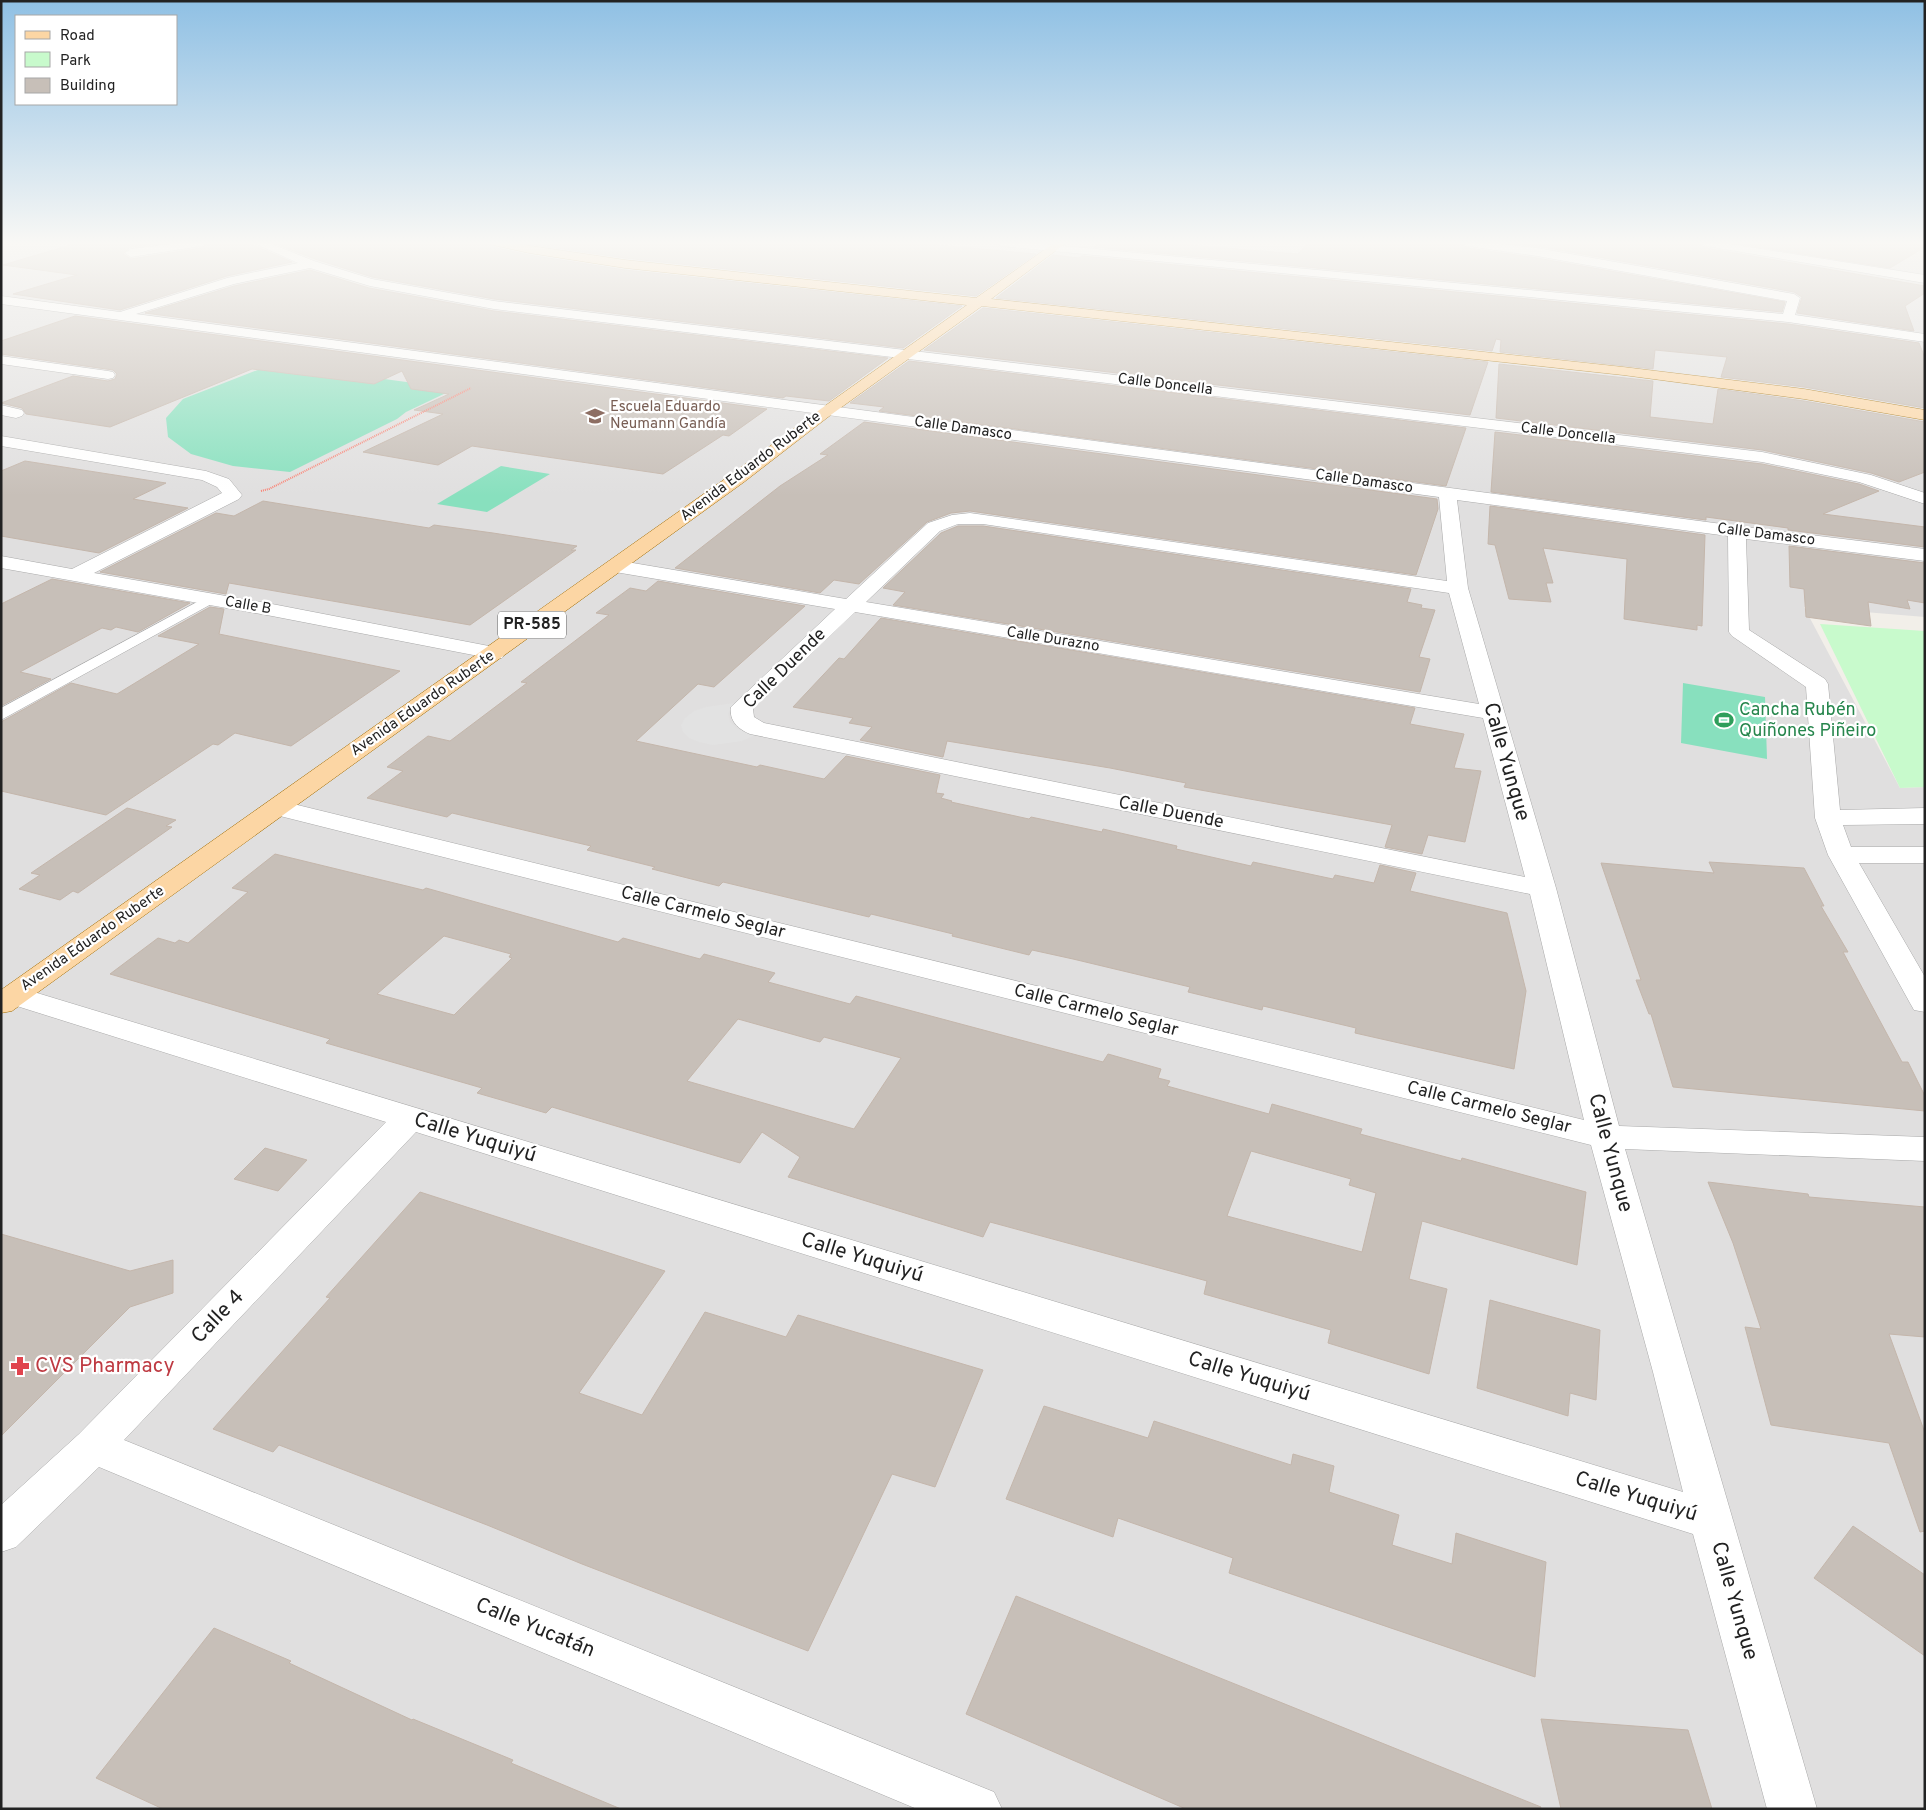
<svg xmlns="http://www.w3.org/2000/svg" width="1926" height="1810" font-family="Overpass,sans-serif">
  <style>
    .residential { fill: #e0dfdf }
    .park { fill: #c8facc }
    .pitch { fill: #88e0be }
    .parking { fill: #e2e2e2 }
    .building { fill: #c7bfb8; stroke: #c4b6ab; fill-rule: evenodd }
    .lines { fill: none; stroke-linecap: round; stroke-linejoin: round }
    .lane-casing { stroke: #a9a9a9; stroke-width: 1 }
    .street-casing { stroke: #a9a9a9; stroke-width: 1 }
    .primary-casing { stroke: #a06b00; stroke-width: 1 }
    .path { stroke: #fa8072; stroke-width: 2; stroke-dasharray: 1 1; stroke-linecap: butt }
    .lane { fill: #fff; fill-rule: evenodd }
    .street { fill: #fff; fill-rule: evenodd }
    .primary { fill: #fcd6a4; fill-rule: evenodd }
    .labels { text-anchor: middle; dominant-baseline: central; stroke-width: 4.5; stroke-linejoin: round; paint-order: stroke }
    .far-street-label { font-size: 15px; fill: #222; stroke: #fff }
    .far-education-label { font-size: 15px; fill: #785e54; stroke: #fff; text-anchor: start }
    .shield { fill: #fff; stroke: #646464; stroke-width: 1 }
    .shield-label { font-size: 16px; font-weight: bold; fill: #222 }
    .street-label { font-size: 18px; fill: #222; stroke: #fff }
    .leisure-label { font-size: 18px; fill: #27864d; stroke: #fff; text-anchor: start }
    .near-street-label { font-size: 21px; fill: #222; stroke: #fff }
    .near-health-label { font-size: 21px; fill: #be3a42; stroke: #fff; text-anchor: start }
  </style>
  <rect width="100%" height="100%" fill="#f2efe9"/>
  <path class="residential" d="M1,243h1924v374l-121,-10 96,181 25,-1v1022h-1924z"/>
  <path class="park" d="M1820,624l105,7v156l-25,1z"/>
  <path class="pitch" d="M273,364l163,22 12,6 -42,20 -9,7 -107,53 -57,-6 -42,-12 -23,-17 -2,-19 17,-19z
    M501,466l49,8 -63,38 -50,-8z
    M1683,683l82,14 2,62 -86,-16z"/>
  <path class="parking" d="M734,703l-6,11 2,8 8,7 17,6 -13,6 -29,4 -14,-3 -10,-4 -6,-6 -2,-7 4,-7 9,-7 12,-4z"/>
  <path class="building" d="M77,243h91l-38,4 -7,7 8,5 70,-11 8,-5h43l1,2 39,17 -65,14 -107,34 -107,-16 64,-19 -74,-10z
    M273,243h216l4,4 36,8 96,15 337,36 -59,42 -409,-49 -122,-22 -57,-18z
    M521,243h395l120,11 -60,42 -351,-38z
    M1100,243h64l134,11 10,-11h152l8,5 69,10 248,44 -3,10 -688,-65z
    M1504,243h194l8,5 219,38v7l-20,13 9,25 -117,-18 5,-16 -8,-5 -257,-46z
    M1733,243h192v4l-35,21z
    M1053,255l26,3 3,-2 706,68 131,19 6,15v50l-121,-21 -83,-10 6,-20 -72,-7 -2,19 -153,-17 1,-12 -5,-1 -4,12 -496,-53z
    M310,270l59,18 125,23 394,47 -59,43 -43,-5 -3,2 -638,-85 89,-27z
    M983,308l505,54 -18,53 -546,-65z
    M75,316l692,93 -38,27 -6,-1 -60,39 -191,-28 -34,19 -75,-13 80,-38 -29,-4 35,-16 -38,-5 -9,-18 -28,13 -122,-15 -142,58 -84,-13 -4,-6 -21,-5 72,-27 35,5 7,-2 2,-5 -4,-4 -112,-16v-13z
    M909,361l557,67 -20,58 -567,-75 5,-4 -34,-4z
    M1499,364l154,17 -3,36 63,7 5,-35 86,12 121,21v50l-26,10 -28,-9 -109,-23 -266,-32z
    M864,422l573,77 1,10 -22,66 -446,-64 -19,2 -24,9 -68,62 -25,-4 -14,13 -145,-25 105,-82 48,-31 -8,-1z
    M1495,432l267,32 97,20 20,7 -56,23 102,13v20l-137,-17v-2l-82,-11v3l-215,-28z
    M25,461l141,22 -33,16 55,9 -89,45 -98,-17v-65z
    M263,501l166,27 5,-3 59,8 84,13 -6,4h5l-106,75 -241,-42 -3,11 -126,-22 116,-59 18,3z
    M1490,506l215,29 -3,91 -5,-1v5l-73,-11 3,-60 -84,-11 10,35h-7l5,19 -42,-3 -14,-54 -7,-1z
    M958,526h25l428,63 -4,13 15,3 -1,3 14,2 -16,47 11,2 -10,33 -527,-87 12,-13 -22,-4 58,-55z
    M1789,546l136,17v40l-18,-3 3,9 -42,-7 3,24 -65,-9 -2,-28 -14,-2z
    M52,579l138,24 -52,29 -22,-5 -5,3 -9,-2 -82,44 31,7 -50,27v-102z
    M658,581l147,25 -91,81 -16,-3 -62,57 121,26 3,-2 64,14 22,-23 94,19 -4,18 8,1 -3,4 11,3 -1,1 78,17 2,-2 71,15 1,-3 74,17 -1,3 75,17 2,-4 80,17 2,-4 39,8 6,-18 36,8 -6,18 97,22 19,78 -12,78 -159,-36 1,-5 -93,-22 -1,4 -74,-18 2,-5 -117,-28 -41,-9 -3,5 -77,-19 1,-2 -82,-20 -2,3 -146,-35 -4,4 -67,-17 3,-2 -68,-17 4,-4 -139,-33 -5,4 -80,-19 36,-27 -16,-4 41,-31 22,5 77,-58 -6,-1 88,-67 -13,-2 34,-25 16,3z
    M210,607l14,2 -5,25 181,37 -109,75 -56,-13 -17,12 -5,-1 -107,71 -105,-24v-69l70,-39 46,11 82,-50 -41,-8z
    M881,618l534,90 -5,16 54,10 -10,34 27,3 -16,71 -37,-7 -6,19 -37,-7 7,-22 -208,-38 2,-4 -76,-15 -163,-27 -4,16 -83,-17 12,-13 -23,-4 4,-5 -60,-11 46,-49 5,1z
    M127,808l49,12 -10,6 6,1 -94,66 -5,-2 -13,9 -41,-11 21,-14 -9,-2z
    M275,854l148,36 3,-2 192,54 5,-4 77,21 4,-5 71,19 -7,9 82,22 6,-8 247,66 5,-8 53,15 -3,9 12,3 -3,5 102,28 3,-10 90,25 -2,5 101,27 1,-3 124,34 -9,73 -155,-44 -13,58 38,10 -18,85 -101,-31 3,-13 -127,-36 3,-13 -217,-59 -7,15 -195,-60 12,-20 -38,-25 -22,31 -188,-56 -6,6 -69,-20 5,-5 -156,-45 4,-4 -220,-65 48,-36 17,5 4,-3 9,3 60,-51 -16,-4zM444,936l67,18 -2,3 3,1 -58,57 -77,-21zM738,1019l82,23 4,-5 77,21 -47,71 -167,-48zM1251,1151l100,28 -2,6 27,8 -14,59 -135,-36z
    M1709,862l95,6 20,38h-3l27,46h-5l59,110h6l17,34v15l-252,-24 -22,-73h-2l-13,-34h5l-40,-117 113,10z
    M265,1148l42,12 -29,31 -44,-12z
    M1708,1182l100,12 1,3 116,10v130l-36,-3 36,99v98l-5,1 -31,-89 -118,-18 -26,-98 16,2 -28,-86z
    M420,1192l245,79 -86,122 63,22 63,-103 81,25 12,-22 185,55 -48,117 -43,-13 -84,177 -226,-87 -95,-39 -208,-80 -6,7 -60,-23 117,-131 -4,-1z
    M1,1234l129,37 43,-11v33l-43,14 -129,129z
    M1490,1300l110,30 -4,70 -26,-7 -2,23 -91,-28z
    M1044,1406l104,32 6,-17 137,44 2,-11 41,12 -5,26 70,23 -7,30 60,19 4,-31 90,29 -11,115 -306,-104 4,-15 -115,-40 -5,19 -107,-38z
    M1853,1526l72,49v81l-111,-78z
    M1016,1596l525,211 -1,2h-354l-220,-95z
    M214,1628l77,33 -2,2 123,57 1,-1 100,41 -2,3 110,46h-458l-67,-31z
    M1541,1719l147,11 24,79h-151z"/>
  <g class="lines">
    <g class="lane-casing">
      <path id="lane" d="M210,595l5,1 2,3 -2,3 -214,118v-12z"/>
    </g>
    <g class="street-casing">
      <path id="street" d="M180,243h27l-6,3 -70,11 -6,-4 6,-4z
        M254,243h15l45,18 58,18 122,22 1268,151 109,23 54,18v11l-66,-22 -97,-20 -1268,-153 -124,-23 -60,-18 -76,16 -98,30 1601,212 188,23v12l-179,-22 3,91 76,49 3,5 12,126 85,-2v16l-82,1 8,22h74v16h-66l66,114v35l-11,-2 -4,-7 -82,-148 -13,-37 -9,-131 -74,-51 -3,-4 -1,-96 -271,-36 11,88 88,300 63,238 306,11v24l-300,-12 192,660h-50l-74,-275 -1277,-402 -292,308 870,352 8,17h-85l-818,-342 -83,80 -15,5v-47l78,-71 307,-312 -382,-120 -3,-10 3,-4 10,-2 1669,506 -30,-120 -62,-227 -1323,-332 -4,-5 4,-5 9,-3 1307,320 -54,-226 -780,-160c-12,-5 -21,-13 -19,-27l104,-98 -220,-37 -7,-2 -3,-4 3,-4 7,-2 231,39 82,-76 24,-8 18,-2 477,68 -8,-84 -1438,-193v-8l119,16 107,-34 71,-15zM958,524h25l466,69 30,111 -613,-102 74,-71zM855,612l628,106 42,159 -761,-154 -10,-6 -1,-8z
        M995,243h37l751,71 4,-13 -250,-45 -69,-10 -6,-3h29l46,5 257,46 6,4 -5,17 130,19v8l-137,-20 -787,-76z
        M1700,243h24l201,32v8l-219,-37z
        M1,356l107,15 5,1 2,3 -2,3 -5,1 -107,-15z
        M1,405l21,5 2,3 -2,3 -6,2 -15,-3z
        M1,436l205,35 23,8 13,16 -3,4 -145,74 178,31 222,43 8,1 3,5 -3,5 -8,1 -222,-43 -271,-48v-12l71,13 150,-76 -5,-6 -15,-7 -201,-34z"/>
    </g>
    <g class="primary-casing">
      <path id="primary" d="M491,243h20l114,17 351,38 78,-55h12l-75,56 632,68 181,22 121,21v10l-121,-21 -181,-24 -641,-69 -150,108 -88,68 -732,529 -11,2v-23l731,-516 90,-66 145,-103 -342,-37 -96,-15 -36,-8z"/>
    </g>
    <path class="path" d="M261,491l8,-2 202,-101"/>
    <use href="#lane" class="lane"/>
    <use href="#street" class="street"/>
    <use href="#primary" class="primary"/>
  </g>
  <linearGradient id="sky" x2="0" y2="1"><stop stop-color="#8fc0e4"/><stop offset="0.49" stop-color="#f9f8f5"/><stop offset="1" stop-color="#f9f8f5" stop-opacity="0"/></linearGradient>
  <rect width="1926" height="496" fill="url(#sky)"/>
  <defs>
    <g id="school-bare" transform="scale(1.5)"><path d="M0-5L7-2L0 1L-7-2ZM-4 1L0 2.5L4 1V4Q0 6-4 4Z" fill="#8d6e63" stroke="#fff" stroke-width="2.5" paint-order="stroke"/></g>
    <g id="stadium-bare" transform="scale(1.5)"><path d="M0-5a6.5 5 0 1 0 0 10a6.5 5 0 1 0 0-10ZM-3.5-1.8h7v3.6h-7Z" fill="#2e9e5b" stroke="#fff" stroke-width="2.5" paint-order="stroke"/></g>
    <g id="pharmacy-bare" transform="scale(1.5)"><path d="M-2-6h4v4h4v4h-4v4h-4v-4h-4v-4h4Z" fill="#e0444e" stroke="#fff" stroke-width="2.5" paint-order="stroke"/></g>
  </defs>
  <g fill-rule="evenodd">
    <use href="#school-bare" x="595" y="416"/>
    <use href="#stadium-bare" x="1724" y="720"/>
    <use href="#pharmacy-bare" x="20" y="1366"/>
  </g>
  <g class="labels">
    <g class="far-street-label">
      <text transform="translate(1165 385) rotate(7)">Calle Doncella</text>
      <text transform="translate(963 429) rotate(8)">Calle Damasco</text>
      <text transform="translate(1568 434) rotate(7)">Calle Doncella</text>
      <text transform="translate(751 467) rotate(-37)">Avenida Eduardo Ruberte</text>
      <text transform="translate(1364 482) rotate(8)">Calle Damasco</text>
      <text transform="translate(1766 535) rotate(7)">Calle Damasco</text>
      <text transform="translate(248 606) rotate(10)">Calle B</text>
      <text transform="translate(1053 640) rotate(9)">Calle Durazno</text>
      <text transform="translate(423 704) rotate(-35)">Avenida Eduardo Ruberte</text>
      <text transform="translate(93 939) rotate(-35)">Avenida Eduardo Ruberte</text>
    </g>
    <g class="far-education-label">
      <text x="610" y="407">Escuela Eduardo<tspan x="610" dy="17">Neumann Gandía</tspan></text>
    </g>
    <rect class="shield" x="498" y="611.5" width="68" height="27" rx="4"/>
    <g class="shield-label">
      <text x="532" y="625">PR-585</text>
    </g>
    <g class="street-label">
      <text transform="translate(785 669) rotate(-44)">Calle Duende</text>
      <text transform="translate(1171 813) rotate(11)">Calle Duende</text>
      <text transform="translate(703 913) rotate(14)">Calle Carmelo Seglar</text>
      <text transform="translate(1096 1011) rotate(14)">Calle Carmelo Seglar</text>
      <text transform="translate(1489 1108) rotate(14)">Calle Carmelo Seglar</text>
    </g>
    <g class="leisure-label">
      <text x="1739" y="710">Cancha Rubén<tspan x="1739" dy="21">Quiñones Piñeiro</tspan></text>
    </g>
    <g class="near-street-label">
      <text transform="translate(1506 762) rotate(74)">Calle Yunque</text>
      <text transform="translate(475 1138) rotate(17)">Calle Yuquiyú</text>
      <text transform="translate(1610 1153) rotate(75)">Calle Yunque</text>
      <text transform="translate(862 1258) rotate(17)">Calle Yuquiyú</text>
      <text transform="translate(218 1317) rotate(-46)">Calle 4</text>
      <text transform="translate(1249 1377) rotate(17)">Calle Yuquiyú</text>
      <text transform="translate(1636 1497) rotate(17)">Calle Yuquiyú</text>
      <text transform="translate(1734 1601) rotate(74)">Calle Yunque</text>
      <text transform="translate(535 1628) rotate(22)">Calle Yucatán</text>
    </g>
    <g class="near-health-label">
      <text x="35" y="1366">CVS Pharmacy</text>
    </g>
  </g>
  <rect width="1926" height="1810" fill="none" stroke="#222222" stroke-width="5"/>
  <rect x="15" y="15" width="162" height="90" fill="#ffffff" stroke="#a7a7a7"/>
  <rect x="25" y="31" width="25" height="8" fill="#fcd6a4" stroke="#a7a7a7"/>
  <text x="60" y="40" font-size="15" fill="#222222">Road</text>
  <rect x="25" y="52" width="25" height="15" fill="#c8facc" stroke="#a7a7a7"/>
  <text x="60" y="65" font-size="15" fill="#222222">Park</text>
  <rect x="25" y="78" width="25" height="15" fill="#c7bfb8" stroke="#a7a7a7"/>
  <text x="60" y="90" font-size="15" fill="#222222">Building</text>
</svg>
